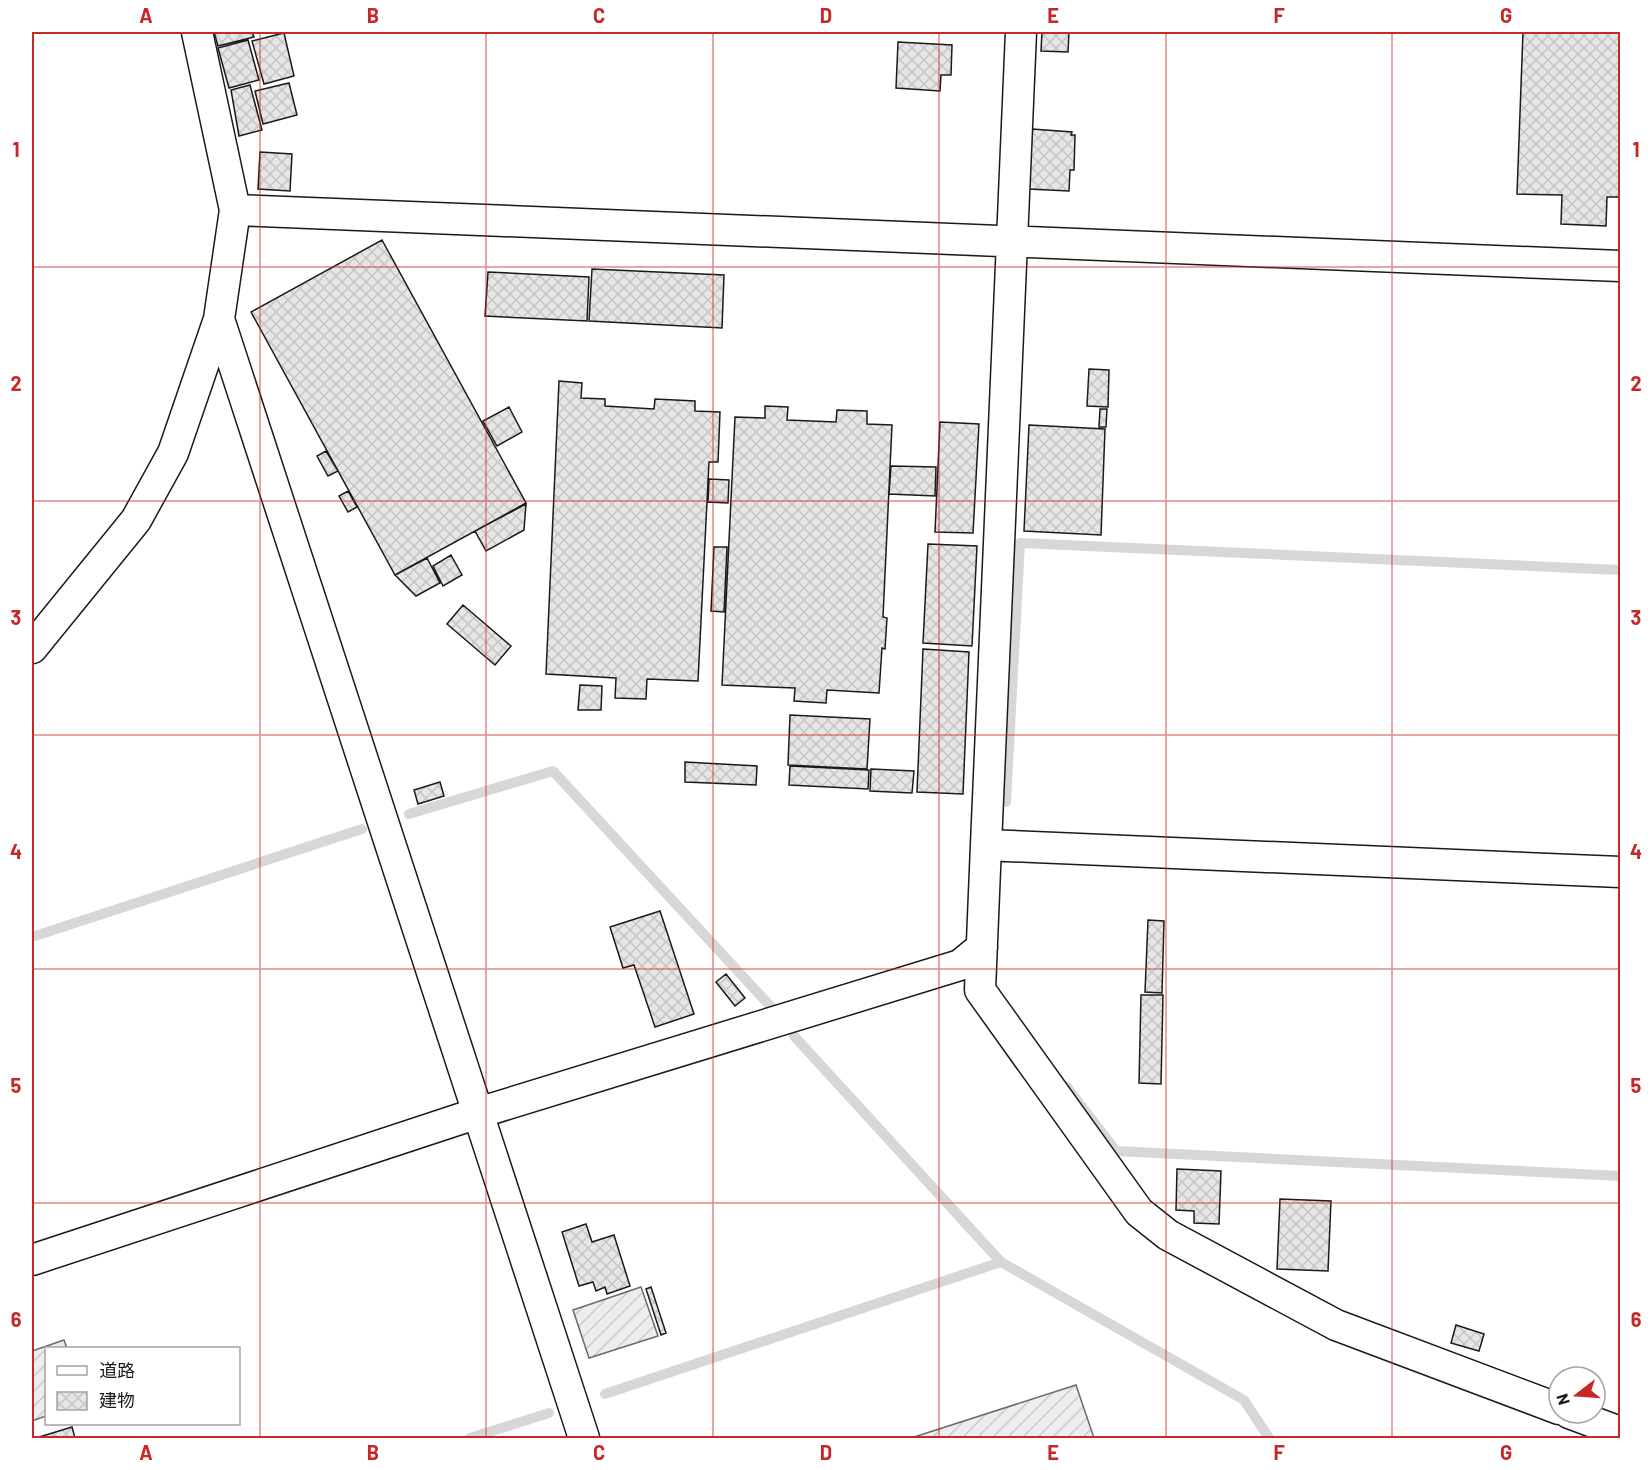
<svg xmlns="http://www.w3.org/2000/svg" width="1652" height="1470" font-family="Barlow,'Noto Sans JP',sans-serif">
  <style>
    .garden { fill: url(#garden-furrows); stroke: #6a6a6a; stroke-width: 1.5 }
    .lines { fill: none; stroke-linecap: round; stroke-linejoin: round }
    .stream { stroke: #d7d7d7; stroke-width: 10 }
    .building { fill: url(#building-cross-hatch); stroke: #1a1a1a; stroke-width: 1.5 }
    .street-casing { stroke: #1a1a1a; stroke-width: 33 }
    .street { stroke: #fff; stroke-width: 30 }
    .grid { fill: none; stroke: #c62828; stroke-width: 1.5; stroke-opacity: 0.55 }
    .neatline { fill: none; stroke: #c62828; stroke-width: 2 }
    .grid-label { font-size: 20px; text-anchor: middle; font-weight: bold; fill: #c62828 }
  </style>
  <defs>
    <pattern id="garden-furrows" width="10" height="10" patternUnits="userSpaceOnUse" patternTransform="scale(1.5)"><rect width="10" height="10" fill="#ededed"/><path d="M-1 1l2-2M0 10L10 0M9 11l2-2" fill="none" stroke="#cbcbcb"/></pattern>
    <pattern id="building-cross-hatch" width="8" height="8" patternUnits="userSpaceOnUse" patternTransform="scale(1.5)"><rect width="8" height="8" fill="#e6e6e6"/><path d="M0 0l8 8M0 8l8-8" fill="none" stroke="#c5c5c5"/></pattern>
  </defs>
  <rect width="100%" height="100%" fill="#fff"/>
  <path class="garden" d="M641,1287l17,49 -69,22 -16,-48z
    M64,1340l3,8h-21v68l-14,5v-70z
    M1076,1385l18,53h-183z"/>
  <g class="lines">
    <path class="stream" d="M1006,802l14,-259 600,27
      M409,814l144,-43 219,237
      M32,937l330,-108
      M794,1036l207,226 243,138 25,38
      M1067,1087l49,64 504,25
      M605,1394l396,-132
      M470,1438l79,-25"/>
  </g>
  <path class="building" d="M214,32h38l2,5 -36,9z
    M1042,32h27l-1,20 -27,-1z
    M1523,32h97v165h-13l-1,29 -45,-2 1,-29 -45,-1z
    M284,33l10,43 -30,8 -12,-43z
    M248,40l11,40 -30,8 -11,-40z
    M898,42l54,3 -1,30h-10l-1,16 -44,-3z
    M289,83l8,32 -34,9 -8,-33z
    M250,85l12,45 -23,6 -8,-46z
    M1032,129l40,3 -1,3h4l-1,35h-4l-1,21 -40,-2z
    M260,152l32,2 -2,37 -32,-2z
    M382,240l144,263 -131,72 -144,-263z
    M592,269l132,6 -2,53 -133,-7z
    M488,272l101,5 -2,44 -102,-5z
    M1089,369l20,1 -1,37 -21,-1z
    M559,381l23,2 -1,15 24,1v7l49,3 1,-10 40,2v10l25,1 -2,50h-9l-11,219 -51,-2 -1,20 -31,-1 1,-20 -70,-4z
    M765,406l23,1 -1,13 49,2 1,-12 30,1v13l25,1 -9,192 4,1 -2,31 -3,-1 -3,45 -52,-3 -1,13 -32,-2 1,-13 -73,-3 13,-268 30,1z
    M509,407l13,25 -25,14 -14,-25z
    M1100,409h7l-1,18h-7z
    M940,422l39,2 -6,109 -38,-1z
    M1029,425l76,4 -4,106 -77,-4z
    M326,451l12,20 -10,5 -11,-20z
    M891,466l45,1 -1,29 -46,-2z
    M709,479l20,1 -1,23 -20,-1z
    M348,491l9,16 -9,5 -9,-16z
    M526,504l-2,26 -38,21 -11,-20z
    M928,544l49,2 -5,100 -49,-3z
    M714,547h13l-3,65 -13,-1z
    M451,555l11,20 -19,11 -10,-20z
    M427,558l13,25 -24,13 -21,-21z
    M463,605l48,41 -16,19 -48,-41z
    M923,649l46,3 -6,142 -46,-2z
    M580,685l22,1 -1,24h-23z
    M790,715l80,4 -3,50 -79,-4z
    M685,762l72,4 -1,19 -71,-3z
    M790,766l79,4 -1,19 -79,-4z
    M871,769l43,2 -2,22 -42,-2z
    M440,782l4,14 -26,8 -4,-14z
    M660,911l34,103 -39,13 -21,-62 -11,3 -13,-41z
    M1148,920l16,1 -2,72 -17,-1z
    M726,974l19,24 -10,8 -19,-24z
    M1141,995h22l-2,89 -22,-1z
    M1177,1169l44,2 -2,53 -25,-1v-12l-18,-1z
    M1280,1199l51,2 -3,70 -51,-2z
    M586,1224l6,18 22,-7 16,51 -23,8 -2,-7 -9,4 -3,-9 -14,4 -17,-54z
    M651,1287l15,46 -5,2 -15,-46z
    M1456,1325l28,9 -5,17 -28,-8z
    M72,1427l3,11h-39z"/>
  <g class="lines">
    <g class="street-casing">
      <path id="street" d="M235,210l1385,56
        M219,319l365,1119
        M32,648l104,-128 37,-67 46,-134 16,-109 -38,-178
        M986,845l35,-813
        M32,1260l446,-147 482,-148 22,-18
        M1559,1409l-223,-84 -168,-90 -29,-23 -159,-222 6,-145 634,27
        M1569,1413l51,19"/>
    </g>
    <use href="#street" class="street"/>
  </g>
  <path class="grid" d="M260,32v1406M486,32v1406M713,32v1406M939,32v1406M1166,32v1406M1392,32v1406M32,267h1588M32,501h1588M32,735h1588M32,969h1588M32,1203h1588"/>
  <rect width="1652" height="1470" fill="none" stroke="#ffffff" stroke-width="66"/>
  <rect x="45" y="1347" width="195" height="78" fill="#ffffff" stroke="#a3a3a3" stroke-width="1.5"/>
  <rect x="57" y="1366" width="30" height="9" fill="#ffffff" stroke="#a3a3a3" stroke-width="1.5"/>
  <text x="99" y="1377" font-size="18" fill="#1a1a1a">道路</text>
  <rect x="57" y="1392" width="30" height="18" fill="url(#building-cross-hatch)" stroke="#a3a3a3" stroke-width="1.5"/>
  <text x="99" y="1407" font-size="18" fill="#1a1a1a">建物</text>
  <g transform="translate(1577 1395) rotate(253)"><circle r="28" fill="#ffffff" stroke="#a3a3a3" stroke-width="1.5"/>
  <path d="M0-4.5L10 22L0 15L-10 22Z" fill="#c62828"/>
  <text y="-9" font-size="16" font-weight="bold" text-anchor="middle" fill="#1a1a1a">N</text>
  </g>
  <rect x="33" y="33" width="1586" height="1404" class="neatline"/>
  <g class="grid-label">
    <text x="146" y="23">A</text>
    <text x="373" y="23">B</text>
    <text x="599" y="23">C</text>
    <text x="826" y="23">D</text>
    <text x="1053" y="23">E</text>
    <text x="1279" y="23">F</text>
    <text x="1506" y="23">G</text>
    <text x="16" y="157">1</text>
    <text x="1636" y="157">1</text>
    <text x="16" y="391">2</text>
    <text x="1636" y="391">2</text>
    <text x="16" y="625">3</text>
    <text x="1636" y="625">3</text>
    <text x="16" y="859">4</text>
    <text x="1636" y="859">4</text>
    <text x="16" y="1093">5</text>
    <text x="1636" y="1093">5</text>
    <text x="16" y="1327">6</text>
    <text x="1636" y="1327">6</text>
    <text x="146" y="1460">A</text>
    <text x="373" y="1460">B</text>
    <text x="599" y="1460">C</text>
    <text x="826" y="1460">D</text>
    <text x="1053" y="1460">E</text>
    <text x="1279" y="1460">F</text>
    <text x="1506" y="1460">G</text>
  </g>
</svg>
